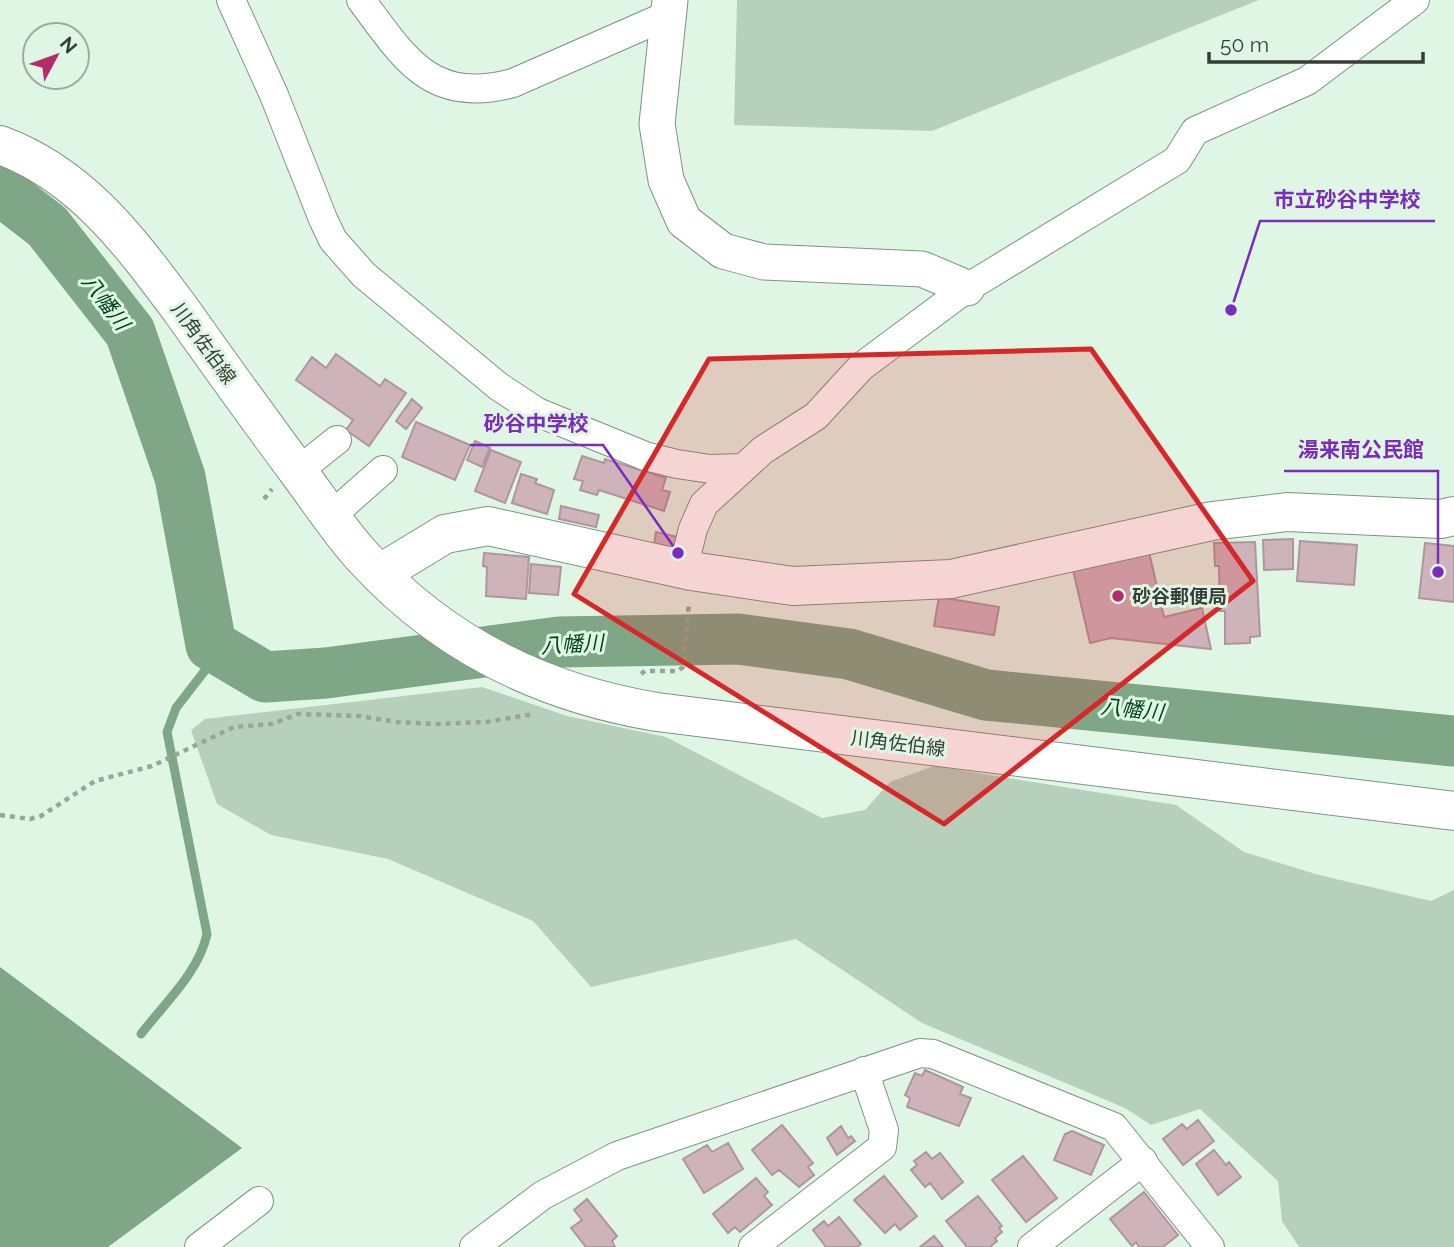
<svg xmlns="http://www.w3.org/2000/svg" width="1454" height="1247" font-family="Raleway,'Noto Sans JP',sans-serif">
  <style>
    .green { fill: #b6d0bb }
    .water { fill: #7ea687 }
    .lines { fill: none; stroke-linecap: round; stroke-linejoin: round }
    .stream { stroke: #7ea687; stroke-width: 9 }
    .river { stroke: #7ea687; stroke-width: 51 }
    .building { fill: #ceb3bb; stroke: #af959d; stroke-width: 2 }
    .minor-casing { stroke: #7f9382; stroke-width: 30 }
    .tertiary-casing { stroke: #7f9382; stroke-width: 37 }
    .secondary-casing { stroke: #7f9382; stroke-width: 40 }
    .path { stroke: #96a699; stroke-width: 4.5; stroke-dasharray: 5 5; stroke-linecap: butt }
    .minor { stroke: #fff; stroke-width: 28 }
    .tertiary { stroke: #fff; stroke-width: 35 }
    .secondary { stroke: #fff; stroke-width: 38 }
    .marked { fill: #d62828; fill-opacity: 0.2; stroke: #d62828; stroke-width: 5; stroke-linejoin: round }
    .poi-dot { fill: #b52c6a; stroke: #e0f6e4; stroke-width: 2.5 }
    .labels { text-anchor: middle; dominant-baseline: central; stroke-width: 6; stroke-linejoin: round; paint-order: stroke }
    .street-label { font-size: 19px; fill: #363e37; stroke: #e0f6e4 }
    .poi-label { font-size: 19px; font-weight: bold; fill: #363e37; stroke: #e0f6e4; text-anchor: start }
    .water-label { font-size: 21px; font-style: italic; fill: #00451c; stroke: #e0f6e4 }
    .leader { fill: none; stroke: #7b2cbf; stroke-width: 2.5 }
    .callout-dot { fill: #7b2cbf; stroke: #e0f6e4; stroke-width: 2.5 }
    .callout-label { font-size: 21px; text-anchor: middle; font-weight: bold; fill: #7b2cbf; stroke: #e0f6e4; stroke-width: 6; stroke-linejoin: round; paint-order: stroke }
  </style>
  <rect width="100%" height="100%" fill="#e0f6e4"/>
  <path class="green" d="M737,0h522l-327,131 -198,-6z
    M482,687l85,29 99,21 156,81 43,-8 25,-28 44,-16 242,39 68,47 75,23 112,26 23,-11v357h-155l-17,-26 -4,-40 -78,-72 -49,16 -26,-17 -203,-85 -126,-84 -205,48 -58,-66 -145,-62 -117,-24 -54,-31 -26,-74 14,-11z"/>
  <path class="water" d="M0,967l242,181 -134,99h-108z"/>
  <g class="lines">
    <path class="stream" d="M141,1034c23,-30 58,-62 66,-100l-40,-202 9,-24 44,-57"/>
    <path class="river" d="M0,190l47,36 83,106 50,145 31,168 54,32 61,-4 233,-31 179,-3 111,15 137,41 468,46"/>
  </g>
  <path class="building" d="M336,354l44,32 5,-7 21,14 -37,53 -23,-16 7,-10 -57,-40 16,-23 14,11z
    M412,399l10,9 -16,21 -10,-8z
    M416,422l54,23 -15,35 -53,-23z
    M475,441l15,7 -8,19 -15,-7z
    M491,450l30,12 -16,41 -30,-12z
    M582,456l22,7 1,-4 61,19 -4,12 8,2 -6,19 -65,-21 -2,5 -17,-5 3,-9 -9,-2z
    M521,474l16,5 -2,4 19,7 -7,24 -35,-11z
    M561,506l38,9 -3,12 -37,-8z
    M656,532l22,5 -3,13 -21,-6z
    M1293,539v30l-29,1 -1,-30z
    M1300,541l57,4 -3,40 -57,-4z
    M1255,542l5,94 -10,1v6l-25,1v-33h-5l-1,-45h-4l-1,-23z
    M1425,543l29,3v56l-35,-4z
    M1149,552l15,65 38,-9 9,41 -100,-11 -21,5 -17,-73z
    M484,553l45,4 -3,42 -40,-3 1,-29 -4,-1z
    M531,564l30,3 -3,28 -29,-2z
    M939,597l60,10 -5,28 -60,-9z
    M925,1070l38,17 -3,7 11,4 -12,28 -52,-19 3,-9 -5,-3 10,-22 7,3z
    M1198,1120l16,21 -31,24 -20,-26 19,-15 5,5z
    M782,1125l31,38 -5,4 6,8 -15,12 -20,-17 -7,5 -20,-25z
    M841,1126l7,12 3,-2 4,5 -18,14 -10,-17z
    M1072,1131l32,14 -13,30 -37,-15 11,-26z
    M728,1143l15,26 -39,24 -21,-34 24,-14 5,7z
    M1214,1150l12,15 3,-3 12,15 -23,18 -22,-31z
    M926,1152l6,7 8,-6 23,29 -21,17 -12,-16 -5,4 -14,-17 6,-5 -3,-4z
    M1023,1156l34,42 -31,24 -34,-42z
    M884,1176l33,40 -17,14 -5,-6 -10,9 -31,-33z
    M756,1178l12,14 -4,4 8,9 -32,27 -5,-5 -7,6 -15,-19z
    M1144,1192l34,43 -15,12h-24l-3,-5 -4,4 -22,-27z
    M978,1196l24,30 -3,2 3,4 -7,6 2,3 -7,6h-23l-21,-26z
    M587,1199l30,37 -5,5 3,6h-29l-15,-19 11,-8 -8,-10z
    M839,1217l22,27 -4,3h-31l-13,-17 11,-9 4,5z
    M934,1236l9,11h-23z"/>
  <g class="lines">
    <g class="minor-casing">
      <path id="minor" d="M231,0l43,95 49,124 10,21 31,35 134,111 39,26 108,44 32,8 33,5 33,-1
        M361,0c44,59 70,105 152,83l155,-68
        M298,471l39,-31
        M331,516l52,-46
        M683,569l10,-40 11,-25 59,-54 53,-34 45,-49 106,-79 210,-128 18,-29 112,-50 108,-81
        M199,1247l60,-46
        M474,1247l69,-52 74,-39 303,-103 13,1 181,73 96,120
        M753,1247l129,-100 2,-17 -20,-59
        M1032,1247l111,-86"/>
    </g>
    <g class="tertiary-casing">
      <path id="tertiary" d="M670,0l-13,124 9,56 18,41 39,30 41,11 158,7 45,19"/>
    </g>
    <g class="secondary-casing">
      <path id="secondary" d="M0,145c82,30 131,98 181,165 39,55 78,109 118,163 21,28 40,58 64,84 79,87 179,136 294,155l797,99
        M379,574l66,-40 43,-8 203,45 102,15 158,-7 261,-58 75,-9 154,7 13,-3"/>
    </g>
    <path class="path" d="M264,499l8,-10
      M641,674l4,-3h33l5,-4 6,-65
      M0,815l30,4 11,-3 54,-35 57,-15 82,-39 38,-3 26,-10 61,2 38,6 37,2 52,-2 48,-8"/>
    <use href="#minor" class="minor"/>
    <use href="#tertiary" class="tertiary"/>
    <use href="#secondary" class="secondary"/>
  </g>
  <path class="marked" d="M1091,349l162,232 -309,243 -370,-230 135,-235z"/>
  <circle class="poi-dot" cx="1118" cy="596" r="7"/>
  <g class="labels">
    <g class="street-label">
      <text transform="translate(204 343) rotate(54)">川角佐伯線</text>
      <text transform="translate(898 743) rotate(7)">川角佐伯線</text>
    </g>
    <g class="poi-label">
      <text x="1132" y="596">砂谷郵便局</text>
    </g>
    <g class="water-label">
      <text transform="translate(106 302) rotate(53)">八幡川</text>
      <text transform="translate(572 644) rotate(-3)">八幡川</text>
      <text transform="translate(1132 709) rotate(6)">八幡川</text>
    </g>
  </g>
  <path class="leader" d="M1231 310L1260 221H1435M678 553L603 445H470M1438 572L1438 471H1284"/>
  <g class="callout-dot">
    <circle cx="1231" cy="310" r="7"/>
    <circle cx="678" cy="553" r="7"/>
    <circle cx="1438" cy="572" r="7"/>
  </g>
  <g class="callout-label">
    <text x="1347" y="207">市立砂谷中学校</text>
    <text x="536" y="431">砂谷中学校</text>
    <text x="1361" y="457">湯来南公民館</text>
  </g>
  <g transform="translate(56 56) rotate(49)"><circle r="33" fill="#e0f6e4" stroke="#9cac9f" stroke-width="2"/>
  <path d="M0-5L12 26L0 18L-12 26Z" fill="#b52c6a"/>
  <text y="-10" font-size="19" font-weight="bold" text-anchor="middle" fill="#363e37">N</text>
  </g>
  <path d="M1209 52v10h214v-10" fill="none" stroke="#363e37" stroke-width="3.5"/>
  <text x="1220" y="52" font-size="21" fill="#363e37" stroke="#e0f6e4" stroke-width="5" paint-order="stroke">50 m</text>
</svg>
